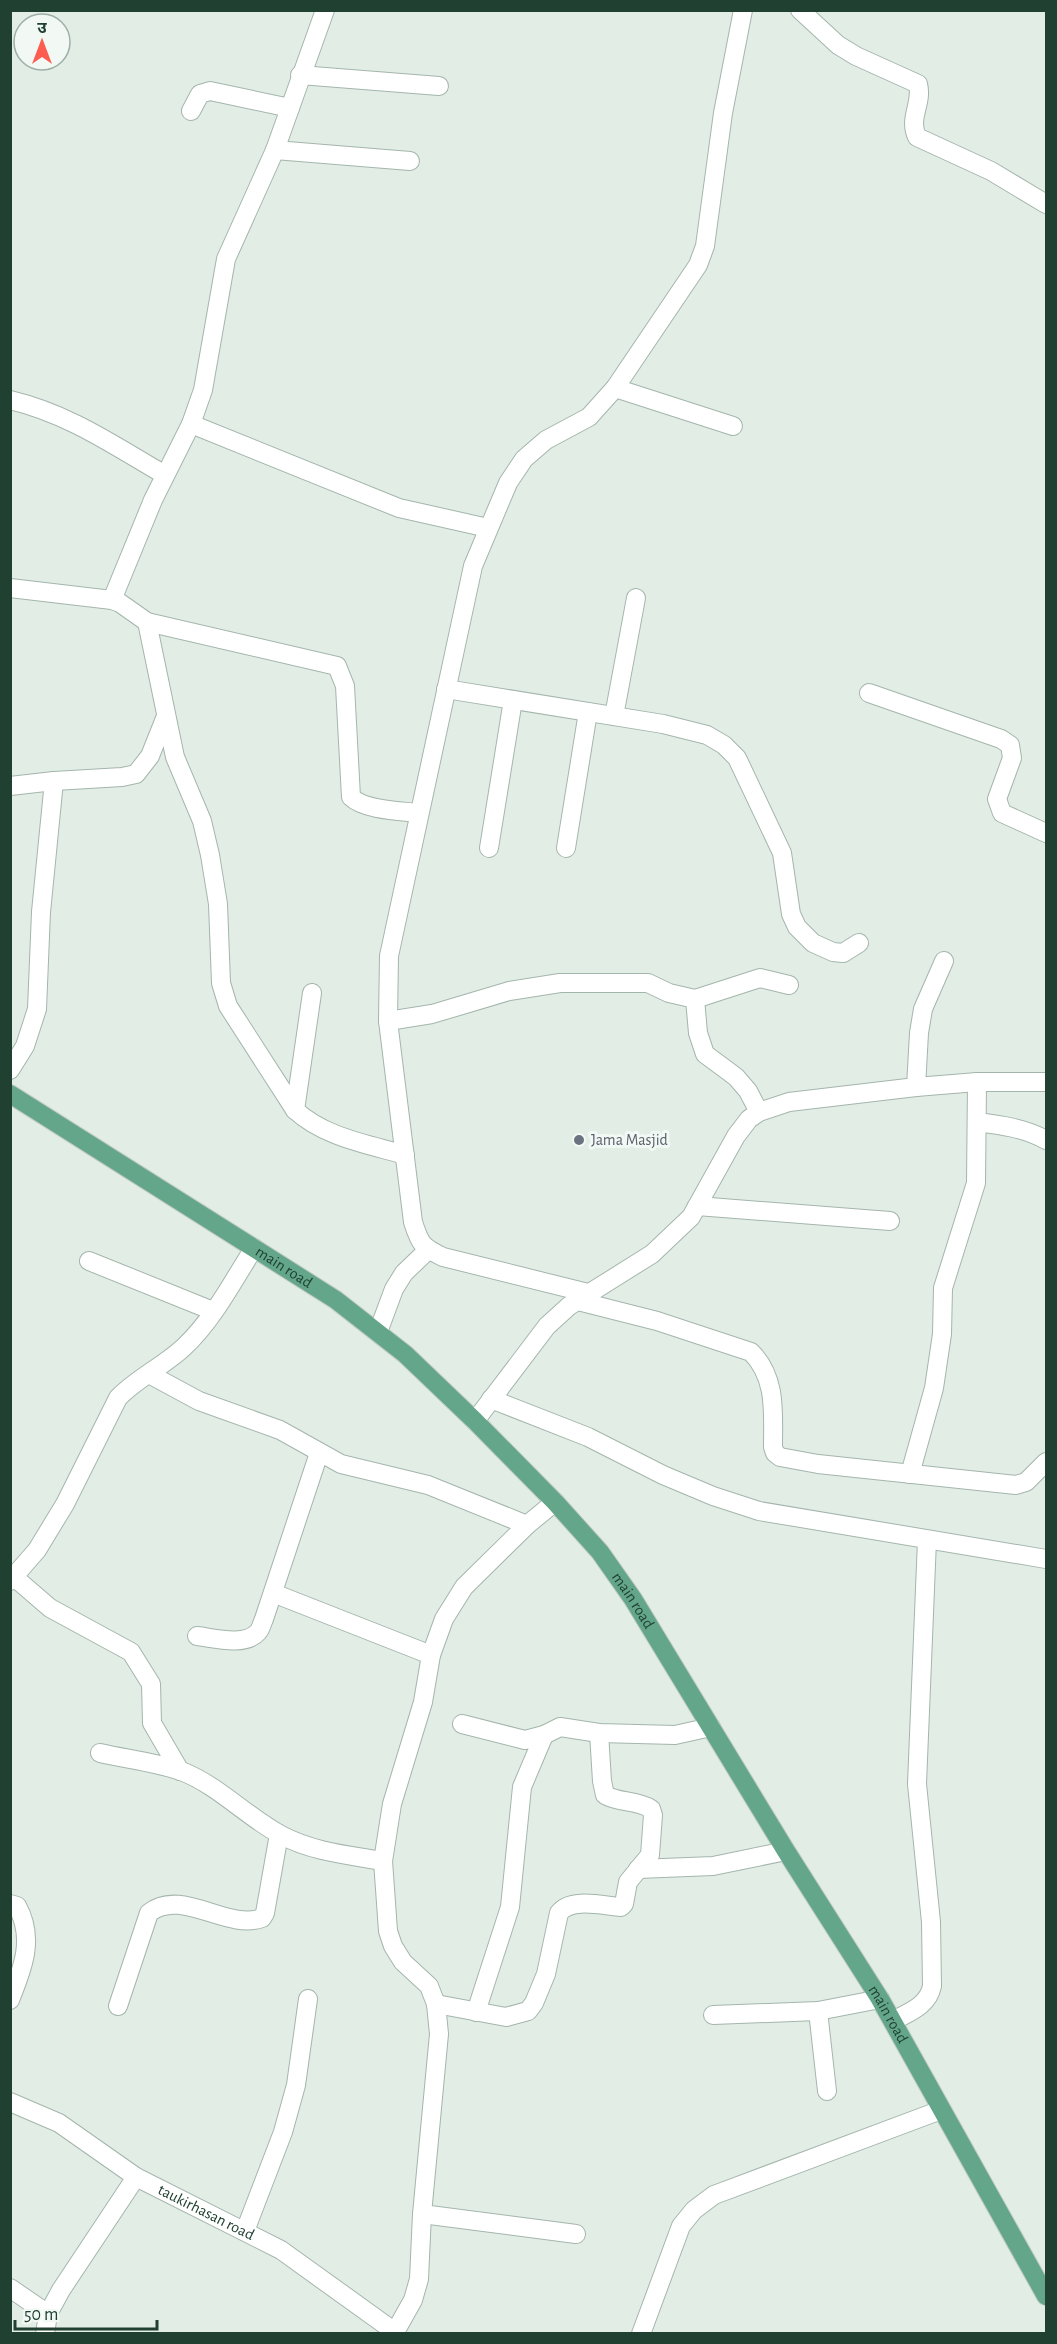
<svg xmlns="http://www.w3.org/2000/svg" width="1057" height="2344" font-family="'Alegreya Sans','Noto Sans Devanagari',sans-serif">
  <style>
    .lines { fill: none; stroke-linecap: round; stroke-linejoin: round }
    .minor-casing { stroke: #a4b6ac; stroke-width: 20 }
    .major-casing { stroke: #c1cac6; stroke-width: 20 }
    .minor { stroke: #fff; stroke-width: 18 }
    .major { stroke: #63a689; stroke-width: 18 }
    .worship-dot { fill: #6b7280; stroke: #f2f9f5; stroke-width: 2 }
    .labels { text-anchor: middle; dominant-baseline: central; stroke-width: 6; stroke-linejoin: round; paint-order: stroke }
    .worship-label { font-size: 16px; fill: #5b616d; stroke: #f2f9f5; text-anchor: start }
    .street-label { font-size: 16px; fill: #204032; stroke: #f2f9f5 }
  </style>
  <rect width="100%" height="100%" fill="#e2ede6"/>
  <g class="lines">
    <g class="minor-casing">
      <g id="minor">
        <path d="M800,10l38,35 18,11 62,28c5,20 -10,33 -1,53l74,34 55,33"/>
        <path d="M300,75l139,11"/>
        <path d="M191,111l9,-17 10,-3 80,17"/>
        <path d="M275,150l135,11"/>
        <path d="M615,388l118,38"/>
        <path d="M10,400c59,14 103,45 155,75"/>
        <path d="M191,424l208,84 89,20"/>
        <path d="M10,588l102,12 8,3 27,19 190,44 8,20 6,111c13,13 49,14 67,16"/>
        <path d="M112,600l41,-100 38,-76 12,-34 23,-131 49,-109 50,-140"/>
        <path d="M147,622l28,135 27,64 8,34 8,49 3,79 7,23 67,104c29,27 72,34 110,45"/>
        <path d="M446,689l217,35 44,11 17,10 13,13 45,95 9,61 6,13 16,16 20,9 10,1 16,-10"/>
        <path d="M869,693l132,46 9,6 2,13 -15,41 5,14 44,20"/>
        <path d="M614,716l22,-118"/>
        <path d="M10,786l44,-5 68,-4 14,-3 14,-18 16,-40"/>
        <path d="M489,848l24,-148"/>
        <path d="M566,848l22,-136"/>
        <path d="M695,999l65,-21 29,7"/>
        <path d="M388,1021l44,-7 77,-23 51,-8h88l21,10 26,6 3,34 7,21 31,23 12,14 11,21"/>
        <path d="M10,1070l15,-24 12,-37 4,-97 13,-131"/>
        <path d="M916,1087l3,-54 4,-24 21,-48"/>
        <path d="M295,1110l17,-117"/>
        <path d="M977,1122c24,3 47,6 69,18"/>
        <path d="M697,1206l193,15"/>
        <path d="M89,1261l124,50"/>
        <path d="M592,1294l-149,-37c-21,-10 -23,-13 -30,-35l-25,-201 1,-65 84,-390 35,-83 16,-24 22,-19 43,-23 26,-29 83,-123 7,-19 18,-133 20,-103"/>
        <path d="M578,1301l79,20 94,31c26,26 22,61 22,95l2,6 5,4 38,7 198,21 10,-3 20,-20"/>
        <path d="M378,1332l16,-43 10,-16 24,-23"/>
        <path d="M149,1374l50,27 81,29 61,34 87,21 99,40"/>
        <path d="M491,1399l97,38 75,38 50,21 46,15 287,48"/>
        <path d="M475,1421l72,-95 22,-20 83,-52 39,-37 45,-81 13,-17 10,-7 30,-10 127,-15 61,-5h69"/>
        <path d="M910,1474l24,-86 8,-54 1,-46 33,-105 1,-101"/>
        <path d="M14,1577l36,31 81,44 20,32 1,39 28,48"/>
        <path d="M10,1581l27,-31 28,-46 53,-106c19,-20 46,-32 66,-51 29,-27 49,-66 70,-99"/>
        <path d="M273,1593l158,62"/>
        <path d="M197,1636c17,2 48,11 61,-4 3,-3 4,-9 6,-13l55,-166"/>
        <path d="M462,1724l63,16 19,-5 16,-8 39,6 76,2 36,-8"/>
        <path d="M100,1753c26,6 55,9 81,18 37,14 66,46 100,64 32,17 67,20 102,26"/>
        <path d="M638,1869l75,-3 73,-15"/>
        <path d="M10,1904l7,2c18,32 6,62 -7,94"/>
        <path d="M436,2004l70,13 22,-6 6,-8 12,-29 13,-61c12,-16 45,-7 62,-6l3,-3 4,-22 22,-27 3,-40 -2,-6c-14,-9 -32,-6 -46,-14l-3,-14 -3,-48"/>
        <path d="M118,2006l31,-93c32,-26 78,18 113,5l3,-5 14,-79"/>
        <path d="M818,2011l9,80"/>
        <path d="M476,2012l34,-105 12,-120 22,-52"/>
        <path d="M713,2015l105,-4 62,-12"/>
        <path d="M893,2021c16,-9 35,-15 39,-35l-1,-64 -14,-138 10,-244"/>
        <path id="s1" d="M10,2102l49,21 77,54 145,73 114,82v2"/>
        <path d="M422,2214l154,20"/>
        <path d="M245,2231l38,-99 13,-47 12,-86"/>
        <path d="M10,2288l38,26"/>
        <path d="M395,2332l18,-32 6,-21 3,-65 17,-180 -3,-30 -7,-18 -26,-24 -10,-16 -5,-15 -5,-70 9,-57 31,-102 8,-47 13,-36 20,-32 63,-62 28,-23"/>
        <path d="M45,2334l3,-20 13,-24 75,-113"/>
        <path d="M641,2334l40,-108 13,-16 20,-15 227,-85"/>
      </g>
    </g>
    <g class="major-casing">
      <g id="major">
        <path id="s2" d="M10,1094l326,206 69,54 70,67 80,81 45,50 33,47 153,252 94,148 166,297"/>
      </g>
    </g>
    <use href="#minor" class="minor"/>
    <use href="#major" class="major"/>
  </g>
  <circle class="worship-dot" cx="579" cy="1140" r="6"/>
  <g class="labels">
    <g class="worship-label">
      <text x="591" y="1140">Jama Masjid</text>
    </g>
    <g class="street-label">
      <text stroke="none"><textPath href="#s2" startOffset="324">main road</textPath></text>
      <text stroke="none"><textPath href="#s2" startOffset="810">main road</textPath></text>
      <text stroke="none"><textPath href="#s2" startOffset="1296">main road</textPath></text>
      <text stroke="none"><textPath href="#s1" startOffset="226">taukirhasan road</textPath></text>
    </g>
  </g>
  <rect width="1057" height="2344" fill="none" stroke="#204032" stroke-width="24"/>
  <g transform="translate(42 42)"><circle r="28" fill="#f2f9f5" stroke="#9eafa7" stroke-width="1.5"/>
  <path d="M0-4.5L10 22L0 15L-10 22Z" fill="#fc5d50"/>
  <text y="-9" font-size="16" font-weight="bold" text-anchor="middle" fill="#204032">उ</text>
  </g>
  <path d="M15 2320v9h142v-9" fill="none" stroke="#204032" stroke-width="3"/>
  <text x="24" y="2320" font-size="18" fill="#204032" stroke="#f2f9f5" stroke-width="4.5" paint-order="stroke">50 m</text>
</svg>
